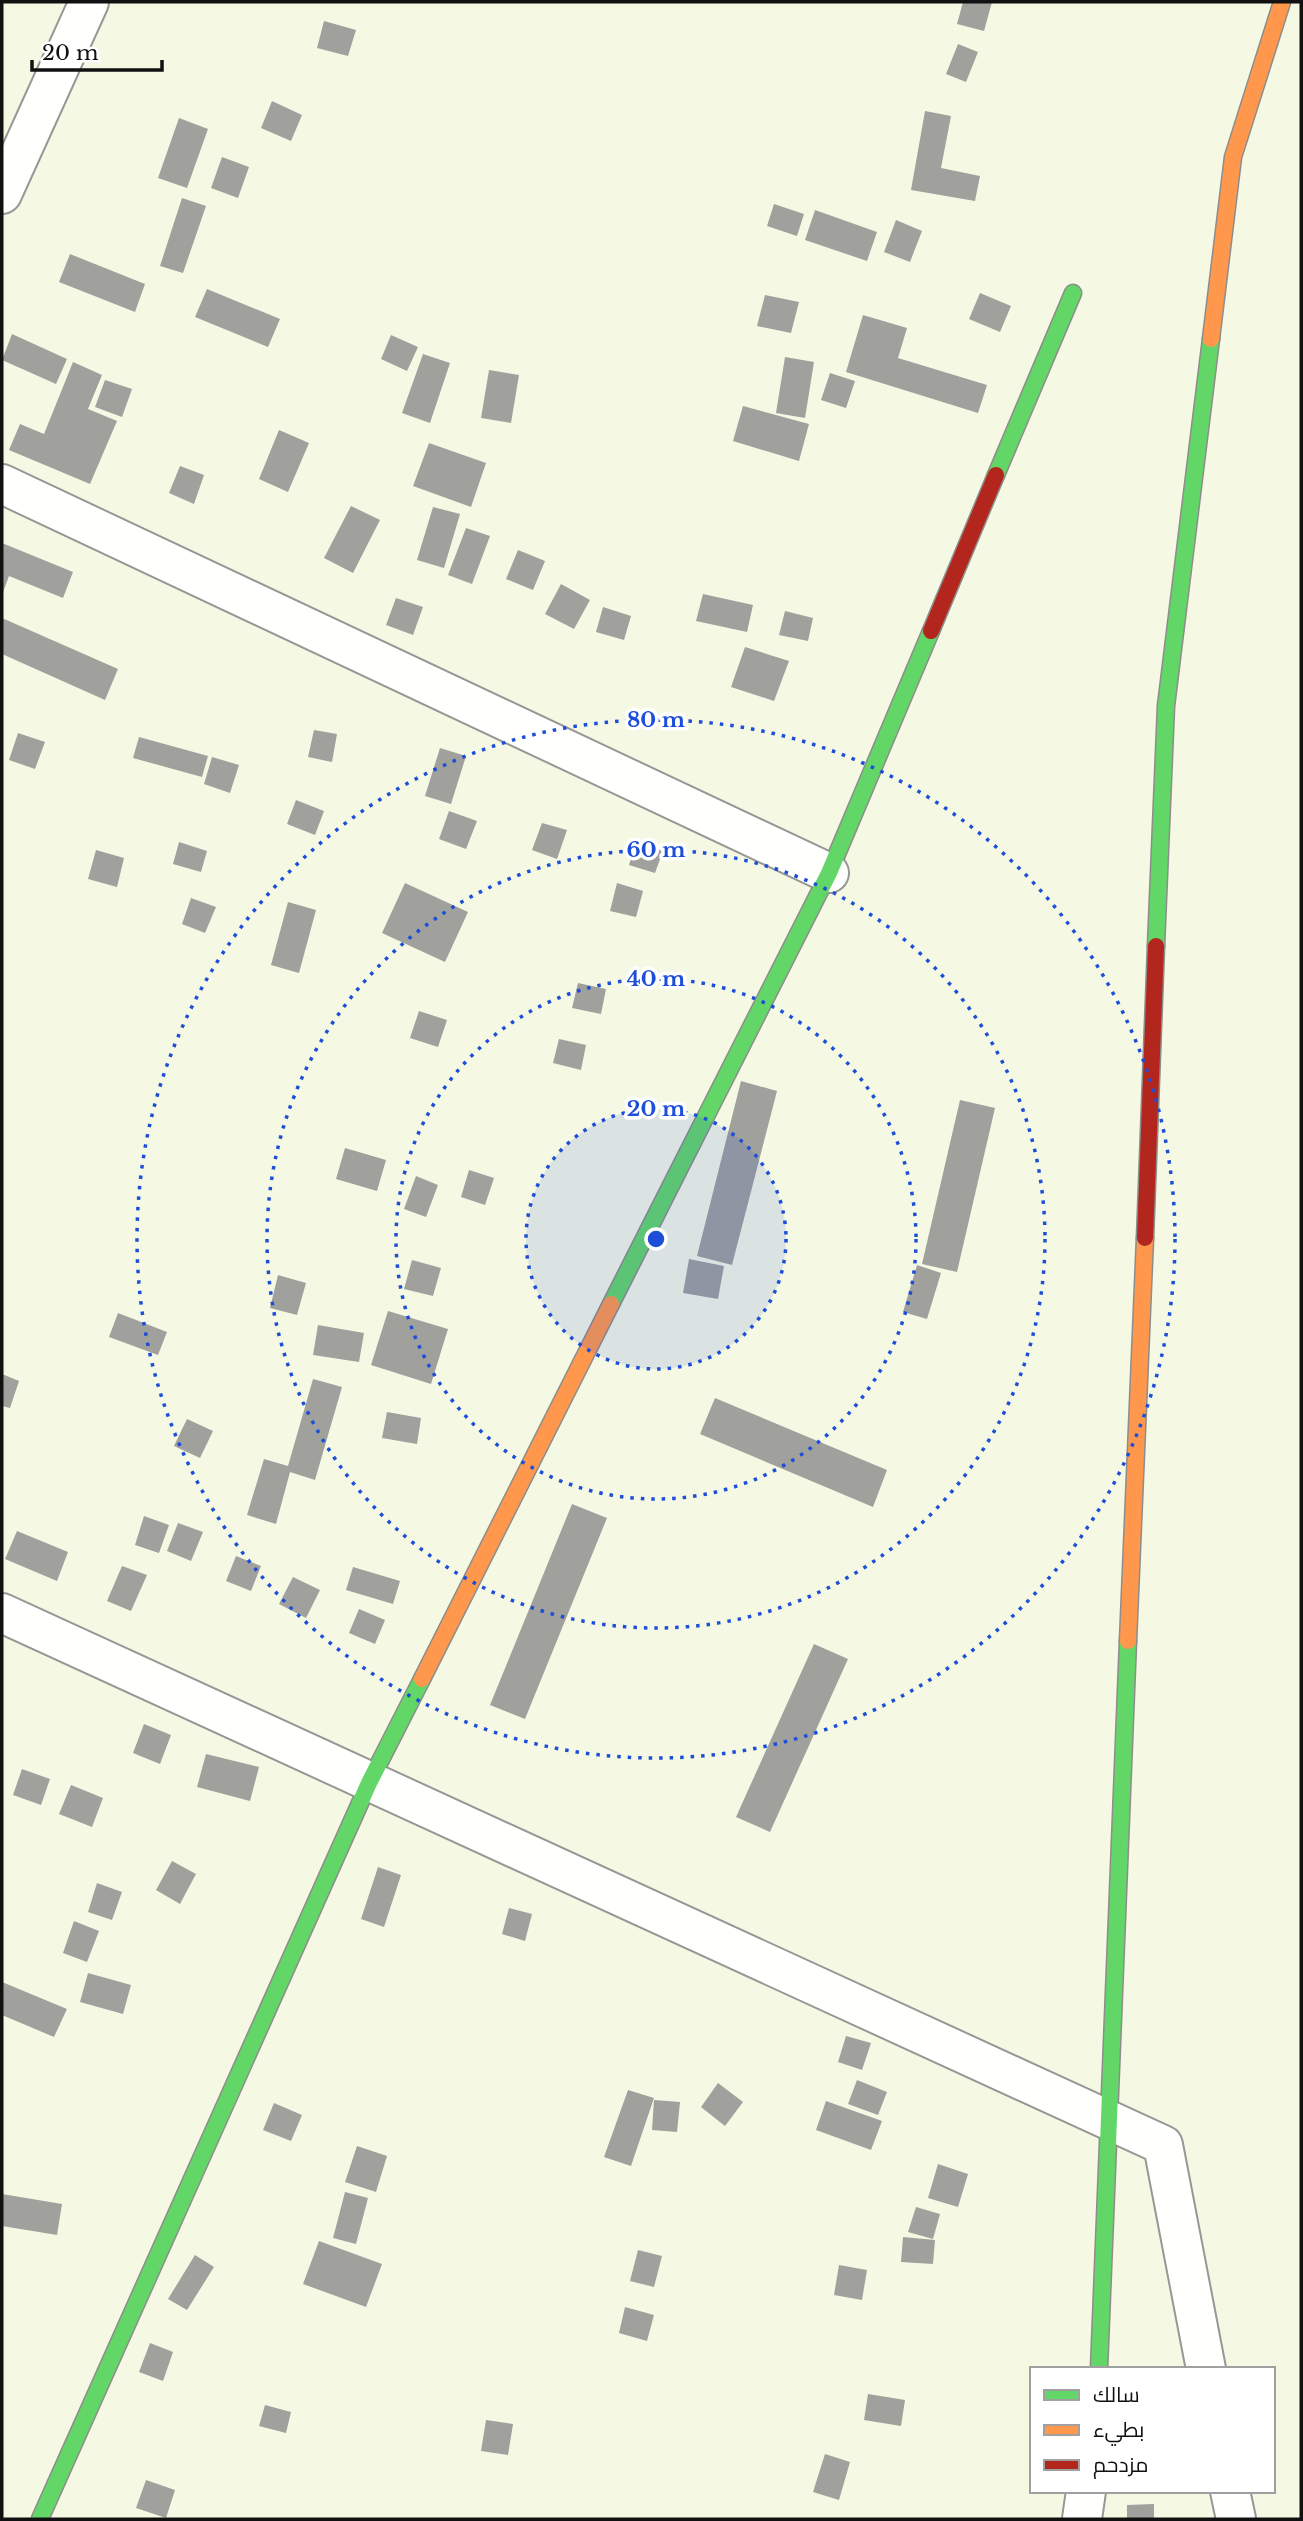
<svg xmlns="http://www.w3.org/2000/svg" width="1303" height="2521" font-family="'Libre Baskerville',Cairo,serif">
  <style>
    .farmland { fill: #f5f9e4; fill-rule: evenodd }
    .building { fill: #a0a09c }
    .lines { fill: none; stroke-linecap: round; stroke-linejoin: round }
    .street-casing { stroke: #979795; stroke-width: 42 }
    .fast-casing { stroke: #8d8e8b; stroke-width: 19 }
    .slow-casing { stroke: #8d8e8b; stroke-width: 19 }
    .jam-casing { stroke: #8d8e8b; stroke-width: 19 }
    .street { stroke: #fffffe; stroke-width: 38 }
    .fast { stroke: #63d668; stroke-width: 16 }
    .slow { stroke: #ff974d; stroke-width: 16 }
    .jam { stroke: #b3261e; stroke-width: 16 }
    .ring { fill: none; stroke: #1d4ed8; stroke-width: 3.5; stroke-dasharray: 3.5 7 }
    .centre { fill: #1d4ed8; stroke: #fff; stroke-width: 3.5 }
    .ring-label { font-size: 21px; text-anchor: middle; font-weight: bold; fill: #1d4ed8; stroke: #fff; stroke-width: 7; stroke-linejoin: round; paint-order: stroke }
  </style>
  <rect width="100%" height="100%" fill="#fcfdf7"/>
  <path class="farmland" d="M2,2h1299v2517h-1299zM1032,2369h241v122h-241z"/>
  <path class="building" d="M963,2h29l-8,29 -27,-7z
    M324,21l32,9 -8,26 -31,-8z
    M958,44l20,8 -12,30 -20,-8z
    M272,101l30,14 -11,26 -30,-13z
    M925,111l26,5 -10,52 39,8 -5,25 -64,-11z
    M179,118l29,11 -21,59 -29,-10z
    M222,157l27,10 -11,31 -27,-10z
    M182,198l24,8 -23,67 -23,-7z
    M774,204l30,10 -7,22 -30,-10z
    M815,210l62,22 -10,29 -62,-21z
    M896,220l26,11 -12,31 -26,-10z
    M70,254l75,30 -10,28 -76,-30z
    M207,289l73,30 -12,28 -73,-30z
    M980,293l31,13 -11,26 -31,-13z
    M765,295l34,7 -8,31 -34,-7z
    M863,315l44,13 -9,30 89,27 -9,28 -132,-41z
    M12,334l55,25 -11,25 -54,-24z
    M391,335l27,12 -11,24 -26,-12z
    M423,354l27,9 -20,60 -28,-10z
    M785,357l29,5 -9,56 -29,-5z
    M73,362l29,13 -14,34 29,12 -27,63 -81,-34 11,-26 24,10z
    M489,370l30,5 -8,48 -30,-5z
    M830,373l25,8 -9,27 -25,-8z
    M105,380l27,9 -10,28 -27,-10z
    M743,406l66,18 -10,37 -66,-20z
    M279,430l30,13 -21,49 -29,-13z
    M429,443l57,20 -15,44 -58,-21z
    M180,466l24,9 -10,29 -25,-11z
    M351,506l29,14 -27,53 -29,-15z
    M433,507l27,7 -16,54 -27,-8z
    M466,528l24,8 -18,48 -24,-9z
    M2,543l71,29 -10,26 -54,-22 -7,19z
    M518,550l27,11 -12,29 -27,-11z
    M561,584l29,16 -16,29 -29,-15z
    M703,594l50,11 -6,27 -51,-11z
    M396,598l27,9 -10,28 -27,-10z
    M603,607l28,9 -7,24 -28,-8z
    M785,611l28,7 -5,23 -29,-6z
    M2,618l116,51 -13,31 -103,-46z
    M745,647l44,14 -15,40 -43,-14z
    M314,730l23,4 -5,28 -24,-5z
    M18,733l27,9 -10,27 -26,-9z
    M139,737l69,19 -6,21 -69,-19z
    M440,748l26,8 -15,48 -26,-8z
    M212,757l27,8 -9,28 -26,-9z
    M296,800l28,11 -9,24 -28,-11z
    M449,811l28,10 -11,28 -27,-10z
    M542,823l25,7 -10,29 -25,-9z
    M179,842l28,9 -6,21 -28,-8z
    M636,842l27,9 -8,22 -26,-8z
    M96,850l28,8 -7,29 -29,-8z
    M405,883l63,29 -23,50 -63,-29z
    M617,883l26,8 -7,26 -26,-6z
    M191,898l25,9 -11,26 -23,-9z
    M288,902l28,8 -17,63 -28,-8z
    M578,983l28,6 -5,25 -29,-6z
    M419,1011l28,9 -9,27 -28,-9z
    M559,1039l27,6 -5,25 -28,-7z
    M741,1081l36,10 -45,174 -35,-9z
    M960,1100l35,8 -38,164 -35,-8z
    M345,1148l41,12 -9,31 -41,-12z
    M469,1170l25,8 -9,27 -24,-8z
    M416,1176l22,9 -12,32 -22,-8z
    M689,1259l35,7 -6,33 -35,-6z
    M412,1260l29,8 -8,28 -29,-7z
    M917,1265l24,8 -14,46 -24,-7z
    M278,1275l28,8 -9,32 -27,-7z
    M388,1311l60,18 -17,55 -60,-19z
    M118,1313l49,19 -9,23 -49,-18z
    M318,1325l46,8 -5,29 -46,-7z
    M2,1374l17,7 -9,27 -8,-2z
    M313,1379l29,8 -27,93 -25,-8 -14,52 -29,-9 17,-56 24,7z
    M715,1398l172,72 -14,37 -173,-73z
    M387,1412l34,6 -4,26 -35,-6z
    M187,1419l26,12 -13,27 -26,-12z
    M572,1504l35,14 -82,201 -35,-14z
    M144,1516l25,9 -10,28 -24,-8z
    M178,1523l25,9 -12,29 -24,-10z
    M17,1531l51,21 -11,29 -52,-22z
    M236,1556l25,10 -10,25 -25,-10z
    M122,1566l25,9 -16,36 -24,-10z
    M353,1567l47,14 -7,23 -47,-14z
    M293,1577l27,13 -14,28 -27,-14z
    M359,1609l26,11 -10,24 -26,-11z
    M814,1644l34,15 -78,173 -34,-15z
    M144,1724l27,11 -11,29 -27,-11z
    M206,1754l53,13 -9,34 -53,-14z
    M22,1769l28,10 -9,26 -28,-10z
    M71,1785l32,13 -11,29 -33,-13z
    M172,1861l24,13 -16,30 -24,-14z
    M378,1867l23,8 -17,52 -23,-8z
    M97,1883l25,9 -10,28 -24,-8z
    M509,1908l23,6 -7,27 -23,-7z
    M74,1921l25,10 -12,31 -24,-9z
    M88,1973l43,12 -8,29 -43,-12z
    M2,1982l65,27 -13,28 -52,-22z
    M846,2036l25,7 -9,27 -24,-8z
    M857,2080l30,12 -9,23 -30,-11z
    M718,2083l25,19 -18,24 -24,-19z
    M628,2090l26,8 -23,68 -27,-9z
    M654,2100l26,2 -3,30 -25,-2z
    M826,2101l56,20 -11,29 -55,-20z
    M274,2103l28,12 -11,26 -28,-11z
    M357,2146l30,10 -11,36 -31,-10z
    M938,2164l30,10 -10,33 -30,-9z
    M345,2192l23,6 -12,46 -23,-6z
    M2,2194l60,10 -5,31 -55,-9z
    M916,2207l24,7 -7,25 -25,-7z
    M903,2237l32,3 -2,24 -32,-2z
    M319,2241l63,23 -16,43 -63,-23z
    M638,2250l24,6 -8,31 -24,-6z
    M195,2255l19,12 -27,43 -19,-11z
    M839,2265l28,5 -5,30 -28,-5z
    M625,2307l29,8 -7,26 -28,-8z
    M150,2343l23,9 -10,29 -24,-9z
    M868,2394l37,6 -4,26 -37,-6z
    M265,2405l26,7 -5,21 -27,-7z
    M486,2420l27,4 -5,31 -27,-4z
    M825,2454l25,8 -11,38 -26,-8z
    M146,2480l29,10 -9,28 -30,-10z
    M1154,2504v15h-27v-14z"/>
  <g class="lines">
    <g class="street-casing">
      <path id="street" d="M2,194l87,-192
        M2,484l827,389
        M2,1613l1161,532 43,224
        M1230,2491l6,28
        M1082,2519l4,-28"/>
    </g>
    <g class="fast-casing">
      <path id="fast" d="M996,475l77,-182
        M1156,946l10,-240 45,-367
        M611,1304l218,-431 102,-242
        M1099,2369l29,-728
        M40,2519l329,-736 53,-104"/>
    </g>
    <g class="slow-casing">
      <path id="slow" d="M1211,339l22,-182 49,-155
        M1128,1641l17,-403
        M422,1679l189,-375"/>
    </g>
    <g class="jam-casing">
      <path id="jam" d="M931,631l65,-156
        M1145,1238l11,-292"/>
    </g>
    <use href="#street" class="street"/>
    <use href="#fast" class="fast"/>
    <use href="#slow" class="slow"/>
    <use href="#jam" class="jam"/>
  </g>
  <circle cx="656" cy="1239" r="130" fill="#1d4ed8" fill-opacity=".12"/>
  <g class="ring">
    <circle cx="656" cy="1239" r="130"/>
    <circle cx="656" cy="1239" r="260"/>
    <circle cx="656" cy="1239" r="389"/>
    <circle cx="656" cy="1239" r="519"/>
  </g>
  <circle cx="656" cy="1239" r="10" class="centre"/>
  <g class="ring-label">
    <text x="656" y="727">80 m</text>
    <text x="656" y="857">60 m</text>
    <text x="656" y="986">40 m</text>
    <text x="656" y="1116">20 m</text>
  </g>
  <rect width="1303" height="2521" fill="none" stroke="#111111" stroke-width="7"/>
  <rect x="1030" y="2367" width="245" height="126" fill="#ffffff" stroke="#a0a0a0" stroke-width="2"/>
  <rect x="1044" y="2390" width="35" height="10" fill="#63d668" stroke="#a0a0a0" stroke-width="2"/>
  <text x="1093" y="2402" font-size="21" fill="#111111">سالك</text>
  <rect x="1044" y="2425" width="35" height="10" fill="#ff974d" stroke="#a0a0a0" stroke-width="2"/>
  <text x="1093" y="2437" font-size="21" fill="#111111">بطيء</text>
  <rect x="1044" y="2460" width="35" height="10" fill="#b3261e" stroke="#a0a0a0" stroke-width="2"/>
  <text x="1093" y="2472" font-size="21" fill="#111111">مزدحم</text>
  <path d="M32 60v10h130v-10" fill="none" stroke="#111111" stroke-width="3.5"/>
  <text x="42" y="60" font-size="21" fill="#111111" stroke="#ffffff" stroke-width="5" paint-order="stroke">20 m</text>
</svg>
